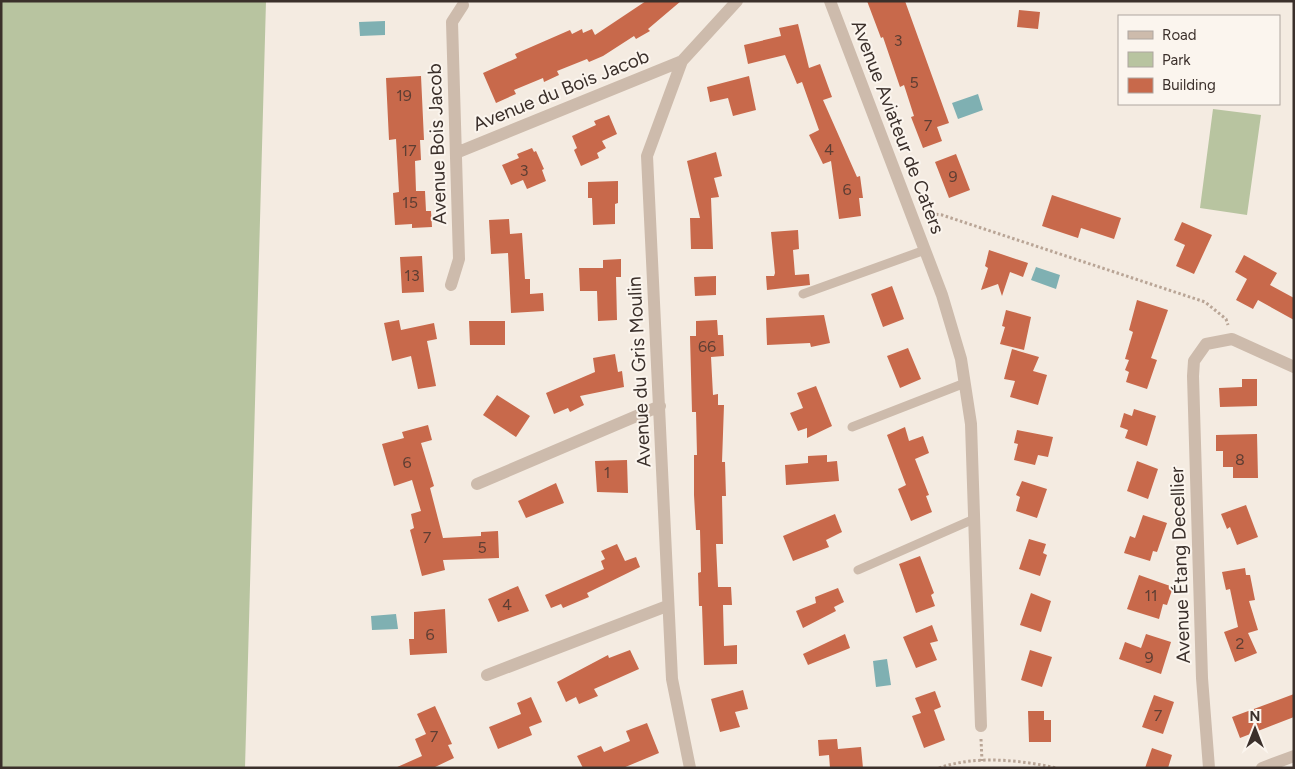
<svg xmlns="http://www.w3.org/2000/svg" width="1295" height="769" font-family="Figtree,sans-serif">
  <style>
    .green { fill: #b8c4a0 }
    .water { fill: #7fb0b2 }
    .building { fill: #c8694b }
    .lines { fill: none; stroke-linecap: round; stroke-linejoin: round }
    .path { stroke: #b9a596; stroke-width: 3; stroke-dasharray: 2.5 2.5; stroke-linecap: butt }
    .lane { stroke: #cdbbac; stroke-width: 9 }
    .street { stroke: #cdbbac; stroke-width: 12 }
    .labels { text-anchor: middle; dominant-baseline: central; stroke-width: 4; stroke-linejoin: round; paint-order: stroke }
    .number-label { font-size: 16px; fill: #5e3e33 }
    .street-label { font-size: 19px; fill: #3b302b; stroke: #fbf5ee }
  </style>
  <rect width="100%" height="100%" fill="#f4ebe1"/>
  <path class="green" d="M1,1h265l-21,767h-244z
    M1213,109l48,6 -14,100 -47,-7z"/>
  <path class="water" d="M385,21v14l-25,1 -1,-14z
    M978,94l5,16 -25,9 -6,-16z
    M1036,267l24,8 -4,14 -25,-9z
    M396,614l2,15 -26,1 -1,-14z
    M887,659l4,26 -15,2 -3,-26z"/>
  <path class="building" d="M646,1h35l-33,28 2,2 -14,8 -2,-3 -31,20 -14,6 -2,-3 -30,12 2,4 -15,7 -1,-4 -29,12 2,4 -20,9 -13,-30 34,-15 -2,-4 55,-24 2,4 10,-5 1,4 9,-4 3,6z
    M867,1h38l44,122 -12,4 5,14 -19,7 -12,-31 3,-1 -10,-31 -4,2 -17,-50 -2,1z
    M1019,10l21,2 -2,17 -21,-2z
    M798,24l11,44 11,-4 12,33 -9,3 34,77 3,-1 3,22h-4l2,18 -22,3 -8,-58 -8,3 -14,-29 10,-5 -17,-48 -5,2 -12,-29 -37,9 -4,-19 37,-9 -2,-8z
    M421,76l3,64h-4l1,20 -6,1 1,30h9l1,20h5l1,16 -20,1v-4l-17,1 -2,-32 6,-1 -3,-53 -7,1 -3,-62z
    M749,76l7,34 -23,6 -5,-18 -18,4 -3,-15z
    M609,115l8,19 -15,7 4,7 -9,5 2,5 -18,8 -7,-16 3,-2 -5,-12 24,-11 -2,-4z
    M532,148l2,4 2,-1 8,18 -2,1 4,11 -19,8 -4,-9 -12,5 -9,-20 17,-7 -2,-4z
    M716,152l6,24 -8,2 5,19 -8,1 2,51h-22l-1,-31h10l-13,-57z
    M956,154l14,36 -21,8 -14,-36z
    M618,181v22l-3,1v20l-22,1 -1,-27h-4v-16z
    M1052,195l69,23 -7,21 -33,-11 -3,10 -36,-12z
    M509,219l1,15 12,-1 3,46h5v15l13,-1 1,18 -33,2 -3,-60 -17,1 -2,-34z
    M1182,222l30,13 -18,39 -18,-8 9,-21 -11,-5z
    M798,230l1,19 -6,1 2,25 14,-1 1,11 -43,5 -1,-14h8l1,-3 -4,-41z
    M989,250l39,13 -5,14 -13,-5 -8,24 -4,-12 -17,6 7,-22 -3,-2z
    M1244,255l33,18 -7,12 24,13v22l-36,-20 -5,9 -17,-9 11,-21 -12,-7z
    M422,256l2,36 -22,1 -2,-36z
    M621,259v18h-5l1,43 -19,1 -1,-30h-17l-1,-23h24v-8z
    M716,276v19l-21,1 -1,-19z
    M892,286l12,33 -21,8 -12,-33z
    M1137,300l31,10 -17,48 6,2 -10,29 -21,-7 3,-10 -4,-2 4,-10 -4,-1 8,-27 -4,-2z
    M1006,310l25,7 -7,33 -24,-6 5,-17 -3,-1z
    M824,315l6,28 -19,4 -1,-4 -43,2 -1,-27z
    M399,320l2,10 33,-7 3,16 -10,2 9,45 -18,3 -7,-33 -19,5 -8,-38z
    M717,320l1,15h5l1,21 -13,1 2,38 5,-1v11h6l-2,57h3l1,34h-4l1,48h-7l2,43h13l1,18h-9l1,41 13,-1v19l-33,1 -2,-59h-3l-1,-33 3,-1 -1,-42h-4l-2,-35v-40h3l-1,-43h-4l-2,-76h6v-15z
    M469,321h36v24h-35z
    M908,348l13,31 -21,9 -13,-32z
    M1012,349l27,8 -6,14 14,4 -9,30 -28,-8 5,-16 -11,-2z
    M615,354l3,18 4,-1 2,16 -44,9 4,9 -14,7 -2,-4 -14,6 -8,-21 49,-21 -2,-14z
    M1242,379h15v27l-37,1 -1,-19 23,-1z
    M816,386l16,40 -25,12v-10l-9,3 -8,-18 13,-5 -6,-15z
    M497,395l33,21 -14,21 -33,-22z
    M1134,409l22,7 -9,30 -22,-8 3,-8 -8,-3 4,-14 8,3z
    M428,425l4,15 -11,3 13,43 -4,2 13,50 38,-2v-4l17,-1 1,27 -56,2 2,10 -23,6 -12,-46 4,-2 -3,-14 10,-3 -9,-31 -18,6 -12,-42 22,-6 -2,-6z
    M905,427l4,14 14,-5 6,17 -14,6 14,36 -3,1 6,16 -21,9 -13,-32 8,-4 -19,-50z
    M1017,430l36,7 -5,20 -10,-2 -3,10 -21,-5 4,-16 -4,-1z
    M1257,434l1,44h-25v-11h-10v-16h-7v-16z
    M827,455v7l10,-1 2,20 -53,4 -1,-20 23,-2v-7z
    M627,460l1,33 -31,-1 -2,-31z
    M1137,461l21,8 -10,30 -21,-8z
    M1022,481l25,8 -10,29 -21,-7 4,-14 -4,-2z
    M556,483l8,20 -38,15 -8,-17z
    M1246,505l12,32 -21,8 -7,-18 -3,2 -6,-15z
    M835,514l7,18 -16,8 3,7 -36,14 -10,-25z
    M1143,515l24,8 -10,29 -4,-1 -3,10 -26,-8 6,-17 5,2z
    M1029,539l17,5 -3,9 4,2 -7,21 -21,-7z
    M617,544l8,17 11,-4 4,10 -53,26 2,4 -26,11 -2,-4 -10,4 -6,-13 59,-26 -3,-8 4,-2 -4,-8z
    M920,556l14,37 -3,2 4,11 -19,7 -17,-49z
    M1245,568l1,7h4l5,25 -6,1 9,29 -10,3 9,20 -22,9 -11,-30 14,-5 -8,-38 -4,1 -4,-18z
    M1139,575l34,12 -6,18 -4,-1 -4,15 -32,-10z
    M518,586l11,25 -31,11 -10,-23z
    M838,588l6,14 -10,5 2,4 -33,17 -7,-17 20,-8 -1,-6z
    M1031,593l20,8 -10,31 -21,-7z
    M445,609l2,44 -37,2 -1,-16h5v-27z
    M932,625l6,16 -8,2 7,17 -21,8 -13,-31z
    M845,634l5,14 -42,17 -5,-11z
    M1146,634l25,8 -10,32 -42,-15 6,-17 16,6z
    M630,650l9,19 -45,20 4,7 -19,8 -3,-7 -10,5 -9,-20 51,-27 1,3z
    M1030,650l22,7 -10,30 -21,-7z
    M743,690l5,19 -13,3 5,15 -20,5 -9,-33z
    M935,691l6,16 -7,3 11,30 -21,8 -12,-32 9,-3 -6,-15z
    M1294,694v23l-54,21 -8,-21z
    M1154,695l20,7 -11,32 -21,-7z
    M531,697l11,25 -13,5 3,8 -34,14 -9,-22 32,-13 -4,-11z
    M435,706l17,38 -4,1 6,13 -21,10h-38l27,-12 -7,-17 11,-5 -9,-20z
    M1028,711h16v9h7v22h-22z
    M647,723l12,30 -36,15h-40l-6,-12 24,-10 3,6 26,-11 -4,-10z
    M837,739l1,10 23,-2 2,21h-33l-1,-13 -10,1 -1,-16z
    M1152,748l20,7 -4,13h-23z"/>
  <g class="lines">
    <path class="path" d="M926,213l16,2 263,87 21,17 2,6
      M981,739l1,22
      M939,768c37,-13 80,-8 118,0"/>
    <path class="lane" d="M803,294l122,-44
      M852,427l113,-44
      M858,570l116,-51"/>
    <path class="street" d="M830,1l112,294 19,64 10,65 10,302
      M456,153l226,-92
      M451,285l8,-26 -7,-237 11,-17
      M477,484l183,-78
      M487,675l180,-69
      M690,768l-18,-89 -25,-523 35,-95 55,-60
      M1209,768l-7,-90 -9,-302 1,-15 12,-17 26,-5 62,28
      M1262,768l32,-12"/>
  </g>
  <g class="labels">
    <g class="number-label">
      <text x="898" y="40">3</text>
      <text x="914" y="82">5</text>
      <text x="404" y="95">19</text>
      <text x="928" y="125">7</text>
      <text x="829" y="149">4</text>
      <text x="409" y="150">17</text>
      <text x="524" y="170">3</text>
      <text x="953" y="176">9</text>
      <text x="847" y="189">6</text>
      <text x="410" y="202">15</text>
      <text x="412" y="275">13</text>
      <text x="707" y="346">66</text>
      <text x="1240" y="459">8</text>
      <text x="407" y="462">6</text>
      <text x="607" y="472">1</text>
      <text x="427" y="537">7</text>
      <text x="482" y="547">5</text>
      <text x="1151" y="595">11</text>
      <text x="507" y="604">4</text>
      <text x="430" y="634">6</text>
      <text x="1240" y="643">2</text>
      <text x="1149" y="657">9</text>
      <text x="1158" y="715">7</text>
      <text x="434" y="736">7</text>
    </g>
    <g class="street-label">
      <text transform="translate(561 90) rotate(-22)">Avenue du Bois Jacob</text>
      <text transform="translate(898 127) rotate(69)">Avenue Aviateur de Caters</text>
      <text transform="translate(437 144) rotate(-92)">Avenue Bois Jacob</text>
      <text transform="translate(639 372) rotate(-93)">Avenue du Gris Moulin</text>
      <text transform="translate(1180 565) rotate(-92)">Avenue Étang Decellier</text>
    </g>
  </g>
  <rect width="1295" height="769" fill="none" stroke="#3b302b" stroke-width="5"/>
  <rect x="1118" y="15" width="162" height="90" fill="#fbf5ee" stroke="#aea6a0"/>
  <rect x="1128" y="31" width="25" height="8" fill="#cdbbac" stroke="#aea6a0"/>
  <text x="1162" y="40" font-size="15" fill="#3b302b">Road</text>
  <rect x="1128" y="52" width="25" height="15" fill="#b8c4a0" stroke="#aea6a0"/>
  <text x="1162" y="65" font-size="15" fill="#3b302b">Park</text>
  <rect x="1128" y="78" width="25" height="15" fill="#c8694b" stroke="#aea6a0"/>
  <text x="1162" y="90" font-size="15" fill="#3b302b">Building</text>
  <g transform="translate(1255 729)" stroke="#fbf5ee" stroke-width="4" paint-order="stroke">
  <path d="M0-4L9 19L0 12L-9 19Z" fill="#3b302b"/>
  <text y="-8" font-size="14" font-weight="bold" text-anchor="middle" fill="#3b302b">N</text>
  </g>
</svg>
